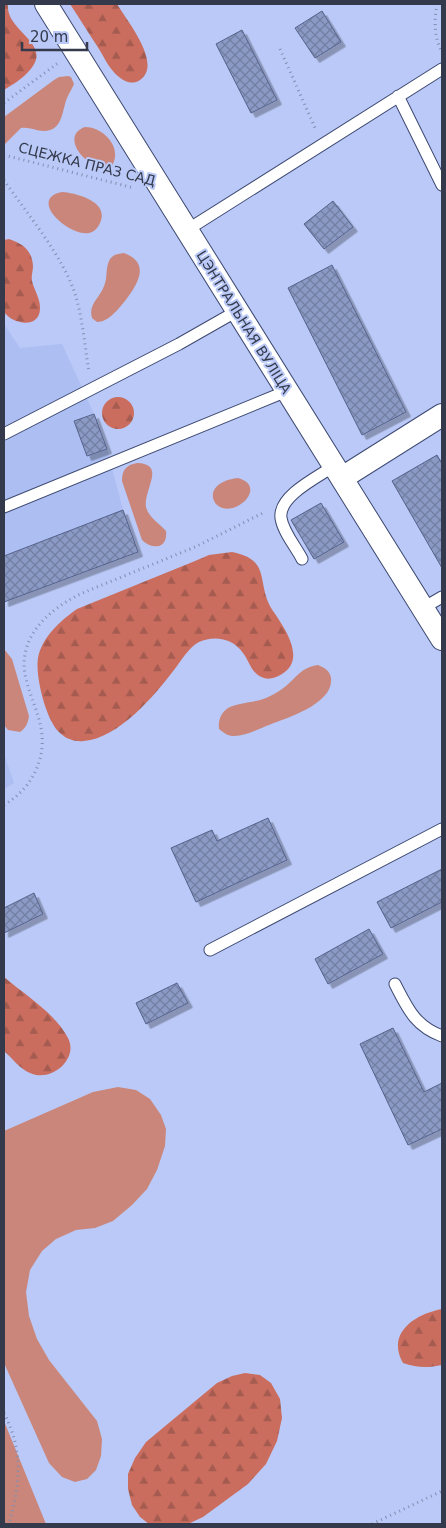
<svg xmlns="http://www.w3.org/2000/svg" width="446" height="1528" font-family="'DejaVu Sans',sans-serif">
  <style>
    .built { fill: #acbef2 }
    .grass { fill: #ca867a }
    .forest { fill: url(#forest-firs) }
    .building { fill: url(#building-cross-hatch); stroke: #55628a; filter: url(#shadow) }
    .lines { fill: none; stroke-linecap: round; stroke-linejoin: round }
    .lane-casing { stroke: #3d4970; stroke-width: 13 }
    .street-casing { stroke: #3d4970; stroke-width: 24 }
    .path { stroke: #838eb1; stroke-width: 3; stroke-dasharray: 1 4; stroke-linecap: butt }
    .lane { stroke: #fff; stroke-width: 11 }
    .street { stroke: #fff; stroke-width: 22 }
    .labels { text-anchor: middle; dominant-baseline: central; stroke-width: 4; stroke-linejoin: round; paint-order: stroke }
    .street-label { font-size: 14px; fill: #343a4c; stroke: #bac9f7 }
  </style>
  <defs>
    <pattern id="forest-firs" width="22" height="20" patternUnits="userSpaceOnUse" patternTransform="scale(1.25)"><rect width="22" height="20" fill="#ca6d5e"/><path d="M5 1l3.5 6h-7zM16 11l3.5 6h-7z" fill="#a55b50"/></pattern>
    <pattern id="building-cross-hatch" width="8" height="8" patternUnits="userSpaceOnUse" patternTransform="scale(1.25)"><rect width="8" height="8" fill="#8b99c5"/><path d="M0 0l8 8M0 8l8-8" fill="none" stroke="#727ea2"/></pattern>
    <filter id="shadow"><feDropShadow dx="4.5" dy="4.5" stdDeviation="0" flood-color="#0004"/></filter>
  </defs>
  <rect width="100%" height="100%" fill="#bac9f7"/>
  <path class="built" d="M4,324l16,24 42,-4 32,70 13,35 16,61 15,42 -134,50z
    M4,754l10,29 -10,6z"/>
  <path class="grass" d="M68,76l3,1 3,7c-2,5 -5,9 -7,14 -5,12 -4,33 -23,33 -8,0 -14,-4 -23,-3l-17,17v-28l50,-37 5,-3z
    M85,127c19,0 39,22 26,40 -20,7 -54,-30 -26,-40z
    M62,192c15,1 48,10 38,31 -2,5 -6,9 -11,10 -20,4 -62,-34 -27,-41z
    M124,253c27,10 14,31 1,48 -7,8 -16,21 -28,21l-5,-4c-4,-14 8,-20 12,-32 4,-8 1,-19 6,-27 4,-5 8,-5 14,-6z
    M137,463c30,1 6,27 9,44 3,11 13,16 20,24 2,18 -14,19 -24,9l-20,-59c0,-11 4,-16 15,-18z
    M238,478c29,8 0,38 -18,29 -4,-2 -6,-5 -7,-9 -2,-14 15,-19 25,-20z
    M4,649l8,10 17,57c-1,7 -3,12 -9,16l-12,-2 -4,-5z
    M318,665c7,3 12,6 13,13 3,26 -44,40 -62,47 -11,4 -25,12 -37,11 -6,-1 -9,-4 -13,-7 -1,-9 2,-16 9,-21 11,-6 26,-5 38,-10 7,-3 14,-7 20,-12 13,-11 15,-18 32,-21z
    M118,1087l18,3 14,9 11,16 5,14 -1,17 -8,24 -10,19 -15,16 -19,16 -18,7 -19,2 -20,9 -14,12 -12,19 -4,22 3,24 8,23 12,21 48,61 5,18 -1,17 -5,14 -9,9 -12,3 -13,-5 -13,-14 -45,-100v-232l89,-39z
    M4,1421l42,103h-41l-1,-1z"/>
  <path class="forest" d="M4,4h4c-3,28 47,39 21,67 -7,8 -17,14 -25,19z
    M70,4h47c10,17 46,60 23,76 -7,5 -15,2 -21,-3 -9,-7 -14,-18 -20,-28 -10,-15 -19,-30 -29,-45z
    M9,239c14,5 23,11 24,27 0,5 -2,10 -1,15 2,9 8,17 8,26 1,22 -27,18 -36,5v-72z
    M102 413a16 16 0 1 1 32 0a16 16 0 1 1-32 0Z
    M232,552c41,8 23,32 41,59 11,16 34,48 9,63 -5,3 -12,6 -18,4 -13,-4 -14,-16 -21,-25 -10,-15 -29,-18 -44,-11 -10,5 -18,19 -25,28 -20,26 -55,68 -90,71 -9,1 -18,-2 -24,-8 -14,-12 -25,-57 -22,-75 4,-21 22,-37 39,-49l118,-48 14,-6z
    M4,977c21,18 51,36 64,61 11,21 -17,45 -38,35 -10,-4 -18,-15 -26,-22z
    M442,1309v56c-14,3 -25,3 -39,-2 -17,-30 12,-49 39,-54z
    M245,1373l15,2 11,8 9,16 2,19 -5,23 -11,23 -18,20 -45,33 -15,7h-39l-9,-7 -8,-12 -4,-16v-15l7,-16 11,-16 71,-59 15,-7z"/>
  <path class="building" d="M322,11l19,31 -26,16 -20,-30z
    M242,30l35,70 -26,13 -35,-69z
    M333,201l20,26 -29,22 -20,-25z
    M332,265l74,147 -44,23 -74,-147z
    M94,414l13,35 -20,7 -13,-35z
    M437,455l5,9v104l-50,-87z
    M321,503l23,39 -30,17 -23,-39z
    M123,510l15,42 -134,50v-46z
    M268,818l19,42 -91,42 -25,-54 41,-18 5,11z
    M442,869v33l-51,26 -14,-26z
    M34,893l9,21 -39,19v-25z
    M369,929l14,25 -55,30 -13,-25z
    M177,983l11,20 -42,21 -10,-21z
    M393,1028l31,64 18,-9v46l-34,16 -48,-101z"/>
  <g class="lines">
    <g class="lane-casing">
      <path id="lane" d="M398,96l44,89
        M187,230l255,-161
        M4,434l175,-90 58,-33
        M4,507l283,-116
        M302,559c-6,-12 -19,-27 -21,-41 -3,-22 37,-41 53,-52
        M423,608l19,-11
        M210,950l232,-121
        M395,984c13,25 20,42 47,52"/>
    </g>
    <g class="street-casing">
      <path id="street" d="M46,4l396,635
        M342,478l100,-63"/>
    </g>
    <path class="path" d="M437,4c-3,17 -3,33 5,48
      M280,49l36,81
      M4,103l54,-40
      M4,155l130,33
      M4,180c23,34 60,77 72,117 7,24 9,51 13,75
      M4,805c27,-16 43,-45 37,-77 -4,-21 -16,-42 -17,-63 0,-35 29,-57 56,-71l115,-47 70,-35
      M4,1413c20,39 16,70 5,111
      M372,1524l70,-33"/>
    <use href="#lane" class="lane"/>
    <use href="#street" class="street"/>
  </g>
  <g class="labels">
    <g class="street-label">
      <text transform="translate(87 164) rotate(14)">СЦЕЖКА ПРАЗ САД</text>
      <text transform="translate(244 322) rotate(58)">ЦЭНТРАЛЬНАЯ ВУЛІЦА</text>
    </g>
  </g>
  <rect width="446" height="1528" fill="none" stroke="#343a4c" stroke-width="10"/>
  <path d="M22 42v8h65v-8" fill="none" stroke="#343a4c" stroke-width="2.5"/>
  <text x="30" y="42" font-size="15" fill="#343a4c" stroke="#bac9f7" stroke-width="4" paint-order="stroke">20 m</text>
</svg>
